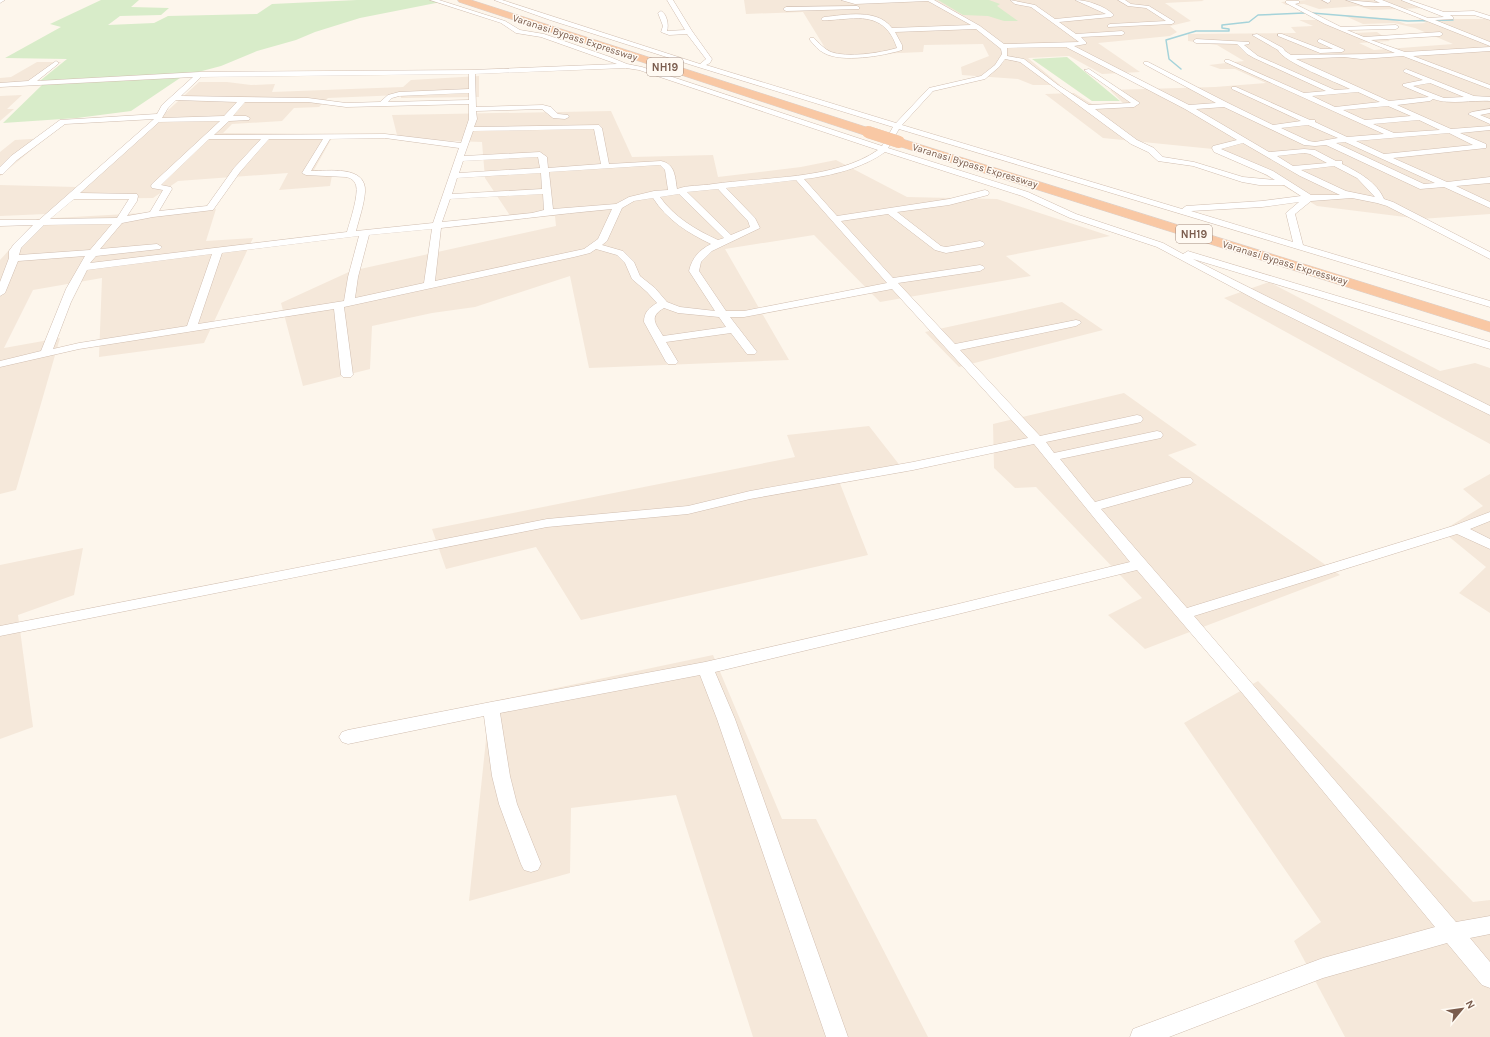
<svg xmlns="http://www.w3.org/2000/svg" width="1490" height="1037" font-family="Karla,sans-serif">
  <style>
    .residential { fill: #f5e8da }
    .green { fill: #d8ecc9 }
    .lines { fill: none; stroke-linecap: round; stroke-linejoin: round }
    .stream { stroke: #a5d3da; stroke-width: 1.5 }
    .minor-casing { stroke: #d1beb0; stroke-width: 1 }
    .trunk-casing { stroke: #dad1cd; stroke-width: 1 }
    .minor { fill: #fff; fill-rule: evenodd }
    .trunk { fill: #f9c8a4; fill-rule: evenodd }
    .trunk-bridge-casing { stroke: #dad1cd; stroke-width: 12; stroke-linecap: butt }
    .trunk-bridge { stroke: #f9c8a4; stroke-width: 12 }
    .labels { text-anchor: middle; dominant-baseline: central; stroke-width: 3; stroke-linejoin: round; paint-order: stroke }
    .far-street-label { font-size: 10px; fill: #7a5c4d; stroke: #fffaf3 }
    .shield { fill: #fffaf3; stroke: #a28b7f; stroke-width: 1 }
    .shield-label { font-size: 11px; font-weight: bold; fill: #7a5c4d }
  </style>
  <rect width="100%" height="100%" fill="#fdf6ec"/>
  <path class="residential" d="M744,0h458l2,1 -39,2 26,18 -21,5 7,6 -7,4 -72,7 42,29 -38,2 -33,-18 -41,2 32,27h-27l-15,-6 -56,-4 -1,-8 28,-11 -6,-12 -59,1 -1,7 -93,4 -27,-44 -57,2z
    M1307,0h97l20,8 -52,2 -14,-4 -39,3 -15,-5 -18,1 -5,-3z
    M1343,15l49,4 14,5 20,-1 -8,-4h72v195l-69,5 -104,-13 -94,-56 -120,-12 -58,-44 29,-1 18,11 31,-1 -13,-13 105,-3 51,-4 -31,-14h-15l-11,-4 35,-4 -27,-16 -29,-4v-7l108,-1 -5,-6 22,-1 -14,-6h25l29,13 24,-1 13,9 -31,2 15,7 79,-6 -38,-16 -21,-5 -31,1z
    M37,62h24l-26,20 -35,2v-6l11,-1z
    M479,76v21l-78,1v-3l-73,3 -9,9 -25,1 -12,13 -50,3 -9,9 111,1 -20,36h19l-3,16 -51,4 9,-17 -110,8 -25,17 -79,1 79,-71 11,-14 35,-32h28l24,3 24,-1 -3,8 131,-5 8,-7z
    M22,95l-15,14h7l-14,12v-25z
    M611,111l21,46 81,-2 5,22 83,-10 35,-7 71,37 90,2 113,37 -104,20 25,20 -151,26 -66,-67 -89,14 64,111 -200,8 -19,-92 -95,31 -43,6 -60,13 -2,43 -67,17 -22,-83 70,-32 205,-45 -1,-10 -44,1 -26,-39 -3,-36 -84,-3 -6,-24z
    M46,138l-46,38v-24l15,-12z
    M0,185l76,2 -30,27 -46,2z
    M216,209l-10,32 47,-3 -49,105 -105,14 3,-79 -69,12 -29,58 56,-10 -44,152 -16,4v-234l37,-41z
    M1269,282l171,89 35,-8 15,5v76l-266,-146z
    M1062,302l41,28 -144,37 -34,-35z
    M1124,393l73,52 -29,10 172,120 -195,74 -37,-34 34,-17 -106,-111 -21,1 -21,-20 -1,-44z
    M869,426l36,46 -66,9 29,74 -287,65 -45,-73 -90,22 -14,-40 363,-72 -8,-22z
    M1490,474v139l-31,-20 27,-26 -44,-36 41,-25 -20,-17z
    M83,548l-9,47 -56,20 15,112 -33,12v-174z
    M713,655l69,164h34l112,218h-175l-77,-242 -105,13 -1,65 -101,28 21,-199z
    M1258,681l215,221 17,-2v137h-145l-51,-96 27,-19 -137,-199z"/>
  <path class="green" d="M101,0h44h-6l-8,7 38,1 -8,7 -41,1 -12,9 46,-2 14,-7 89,-2 15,-10 85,-4h79l5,2 -81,16 -45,14 -19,8 -39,11 -36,15 -38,10 -52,35 -54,7 -74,5 39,-38 -1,-5 26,-21 -62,-1 56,-31 -11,-3z
    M938,0h51l11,4 -3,2 21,15h-14l-16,-5 -25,-1z
    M1067,57l53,44h-28l-60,-42z"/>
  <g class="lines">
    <path class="stream" d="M1312,13l96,8 45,-1
      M1181,69l-12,-10 -3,-19 30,-9h33v-2l-7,-1v-3l27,-3 9,-7 46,-2"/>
    <g class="minor-casing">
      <path id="minor" d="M0,0h5l-5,3z
        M430,0h9l66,21 15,9 24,4 66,23 17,7 15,3 240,79 11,-19 -195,-60 -148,-47 -56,-20h8l198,64 6,-5 -19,-25 -18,1 -8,-3 2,-6 -5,-13 3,-2c6,3 8,14 6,20l18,-1 -18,-30h6l19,31 20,28 -2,4 -4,2 190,58 33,-35 52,-12 14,-11 7,-11 -1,-5 -25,-20 -81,3 7,13v5c-19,6 -60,13 -78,3 -6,-3 -10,-8 -14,-13v-2h4c5,5 10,11 17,14 16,6 49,1 66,-4 -9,-27 -26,-32 -53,-29 -7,0 -15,2 -22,1l-1,-1 3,-2c21,-2 53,-9 68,11l79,-3 -43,-24 -73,3 -14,-4h93l46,26 24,18 75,-2 -48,-35 -16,-3 -5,-4 25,5 20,14 51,-5 -31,-14c12,0 30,6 39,15l-3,2 -52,5 17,12 46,-3 3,2 -3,2 -41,2 5,5v2l-12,2 115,59 27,-2 -72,-39v-2h4l80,41 45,22 28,-4 -69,-32v-2h4l74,33h5v2l32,15 37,-3 -159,-72v-2h4l75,33 22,-2 -72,-33 -7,-4 -10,-10 -41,-1 -3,-2 3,-2 53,3v2l-5,1 14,11 77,34 15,-1c-14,-7 -67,-27 -72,-39l-26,-15 5,-1 26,14 2,3 6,4c35,-1 69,0 104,-2l-70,-29 -39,-21v-2h13v2l-4,1 46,23 55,-2 3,2 -3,2 -49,1 17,7 76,-5 3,2 -3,2 -69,4 34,12 85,-5v4l-77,5 77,29v4l-87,-33 -42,3 -17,-2 -48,2 93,42 40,-4 -26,-11v-2l20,-4 -19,-8 -1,-1 3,-2 68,27 16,1v4c-18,-1 -40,4 -57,-2l-3,2 -33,4 54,24 39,-3v4l-30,3 26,11v4l-93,10 54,24 43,-5v6l-34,3 34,16v6l-46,-21 -24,2 -94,-44 -11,1 -11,-1 -80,-38 -28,2 73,43 35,-3 11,1 21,11h6v3c16,8 35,18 42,35l9,3 97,50v7l-103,-53 -10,-3 -25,-5 -41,3 -16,13 8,31 187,56v6l-591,-178 -11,19 140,44 48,22 87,29 20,11 5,-3 3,1 299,90v7l-297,-90c98,51 198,97 297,147v9l-226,-111 -107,-57 -87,-29 -48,-22 -137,-44c-22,16 -54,24 -81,27l33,37 112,-17 36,-9 3,1 1,2 -1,2 -39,10 -52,7 44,34 5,1 34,-6 3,1 2,2 -2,2 -3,1 -34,6 -11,-3 -47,-36 -47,7 52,57 87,-13 3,1 2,2 -5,3 -82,12 57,61 121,-24 4,1 1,2 -5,3 -116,24 80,86 97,-21 4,1 2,3 -2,3 -4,1 -91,19 8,11 103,-22 4,1 2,3 -2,3 -101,21 35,43 86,-24h10l2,3 -2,3 -90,25 86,99 266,-82 37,-14v9l-20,8 20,10v10l-33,-15 -263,82 262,306 34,-6v18l-20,4 20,24v26l-8,-3 -35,-42 -124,35 -154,59h-39l3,-8 190,-71 112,-31 -192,-233 -106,-124 -183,45 -239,57 20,47 113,318h-22l-109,-318 -17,-44 -200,38 10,63 7,28 24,60 -3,6 -7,2 -7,-2 -3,-6 -22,-60 -7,-28 -8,-60 -136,28 -6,-2 -3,-5 3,-5 6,-2 143,-28 214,-40 249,-57 176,-43 -96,-118 -121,26 -163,29 -62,15 -141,13 -547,109v-10l547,-107 141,-13 62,-15 163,-29 115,-24 -136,-149 -148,28h-14l27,35 -2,2h-8l-16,-21 -65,9 12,20 -2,2h-8l-2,-2 -22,-40c0,-10 5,-14 13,-19l-10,-11 -15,-13 -7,-16 -8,-8 -21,-6 -6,4 -16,4 -230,50 9,68 -2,2h-8l-2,-2 -7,-66 -255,40 -79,18v-6l41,-10 25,-62 19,-33 -67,5 -13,32 -5,3v-14l9,-24v-7l5,-7 19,-19 -33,1v-6h39l115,-101 -89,5 -48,36 -14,14h-3v-7l11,-11 49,-36 97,-6 5,-9 31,-28 -193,10v-4l28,-2 28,-20 3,2 -1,1 -21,17 163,-9 272,-2 145,-6 -76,-27 -25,-4 -15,-10zM1066,47l119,62 52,31 -24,6 -1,2 2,4 53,23 8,5 -32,-3 -49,-15 -31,-5 -9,-9 -17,-8 -42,-31 39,-2 6,-4 -51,-34 -5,1 47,33 -42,2 -31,-20 -34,-26 -17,-3v-8zM1005,59l15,3 111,82 17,8 10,9 35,5 49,16 17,3h25l17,11 -39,5 -76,5 -4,3 -280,-84 31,-34 52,-12 14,-12zM626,68l13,2 239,80c-43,30 -116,27 -165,34 -12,2 -26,1 -36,5 -2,-13 -2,-25 -16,-28l-52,3 -7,-36 -3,-3 -125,2 3,-8 -1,-8 66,-2 11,9 12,1 4,-2 -1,-2 -10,-1 -7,-7 -8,-2 -67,2 -1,-33zM469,74v15l-70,3 -11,3 -8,7 -34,1 -38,-5 -127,-2 20,-19zM1430,83l34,14 -20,1 -31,-12zM1358,92l22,10 -45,5 -23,-11zM469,93v7l-81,2 4,-4 7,-2zM176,100l61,2 -13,14 -62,2 6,-10zM245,102h63l38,5 123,-3v15l-8,24 -76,-9 -171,1 15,-14 20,-1 1,-2 -4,-2h-13zM1388,106l23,10 -46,4 -22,-10zM1419,120l21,10 -46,3 -21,-9zM220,121l-68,63 -1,2 1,2 11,2 -13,22 -23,4 10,-15 1,-5 -1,-2 -57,-1 79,-71zM1308,125l30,13 -23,4 -6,-1 -28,-13zM594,129l7,35 -53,4 -1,-11 -7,-5 -76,4 9,-25zM1449,133l24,12 -89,9 -28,-13zM385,138l74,10 -26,75 -77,8c3,-12 8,-26 9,-39 2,-27 -37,-21 -54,-21l19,-32zM209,139h52l-27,29 -27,38 -48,5 13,-22 -1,-2 -10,-2zM269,139h54l-21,34 4,2 40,2c5,1 8,3 10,8 3,10 -6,36 -9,47l-257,31 6,-7 64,-7 2,-2 -5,-3 -57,5 22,-26 31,-6 60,-7 27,-38zM1345,142l90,41 -11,1 -88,-41zM1243,143l57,33 40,19h-29l-38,-24 -52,-22zM1304,153l6,1 17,9 -34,3 -16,-10zM538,157l2,11 -81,5 4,-12zM660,165l5,5 3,20 -14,1 -25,6 -13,7 -63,5 -4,-37zM1334,166l23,12 18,19 -29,-6 -45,-21zM541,173l1,16 -90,5 5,-16zM796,180l91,103 -143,28h-18l-27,-40 2,-9 11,-11 48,-23 -5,-10 -29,-30zM718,189l30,32 2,6 -19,8 -44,-43zM543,194l1,16 -12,3 -90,9 8,-23zM679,194l45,44 -6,2c-22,-10 -44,-23 -58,-43zM653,198c14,22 35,35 58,46 -12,6 -19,14 -22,27l26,40 -35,-4 -13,-5 -12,-14 -15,-12 -6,-14 -11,-11 -21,-6 5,-4 15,-33 12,-7zM74,199h55l-12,19 -67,1zM1299,202l-13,11 7,29 -102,-31 71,-4zM612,209l-14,30 -14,10 -149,32 6,-53c57,-6 114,-14 171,-19zM112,224l-22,26 -71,5 2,-7 23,-23zM432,229l-8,54 -69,15 3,-21 11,-42zM359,236l-11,41 -4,24 -146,23 24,-71zM212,254l-25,72 -108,17 -26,6 18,-47 16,-32zM664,308l14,5 41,4 7,10 -63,9c-7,-12 -15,-19 1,-28z
        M1118,0h7l6,4 18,2 26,16 -3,2 -64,3v-2l2,-1 56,-3 -20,-13 -18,-2z
        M1322,0h8l1,1 -3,2z
        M1346,0l34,3 -6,-3h8l46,18 16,-1 -43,-17h8l35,12 30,-1 16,5v4l-16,-5h-24l3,2v2l-18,1 55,22v4l-101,-40h-25z
        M857,6l2,1v2l-73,2 -3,-2 3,-2z
        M1278,34h4l39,15h12l-15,-7v-2l2,-1 25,11 -3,2 -22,1 -42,-17z
        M1490,109v4l-10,2 10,4v5l-22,-10 4,-2z"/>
    </g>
    <g class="trunk-casing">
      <path id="trunk" d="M458,0h13l401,129 2,3 -2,3h-8l-405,-133z
        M899,138l591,184v10l-595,-187 -2,-3 2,-3z"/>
    </g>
    <use href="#minor" class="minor"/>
    <use href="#trunk" class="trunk"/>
    <g class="trunk-bridge-casing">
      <path id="trunk-bridge" d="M868,132l31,10"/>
    </g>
    <use href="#trunk-bridge" class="trunk-bridge"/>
  </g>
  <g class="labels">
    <g class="far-street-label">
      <text transform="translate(575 38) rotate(18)">Varanasi Bypass Expressway</text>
      <text transform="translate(975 166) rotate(17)">Varanasi Bypass Expressway</text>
      <text transform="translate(1285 263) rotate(17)">Varanasi Bypass Expressway</text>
    </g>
    <g class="shield">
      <rect x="647" y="58" width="36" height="18" rx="3"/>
      <rect x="1176" y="225" width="36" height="18" rx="3"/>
    </g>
    <g class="shield-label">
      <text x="665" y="67">NH19</text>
      <text x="1194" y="234">NH19</text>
    </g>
  </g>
  <g transform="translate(1462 1009) rotate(61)" stroke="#fffaf3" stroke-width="3" paint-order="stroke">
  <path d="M0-3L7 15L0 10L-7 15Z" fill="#7a5c4d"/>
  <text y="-6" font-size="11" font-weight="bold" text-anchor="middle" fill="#7a5c4d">N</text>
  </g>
</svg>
